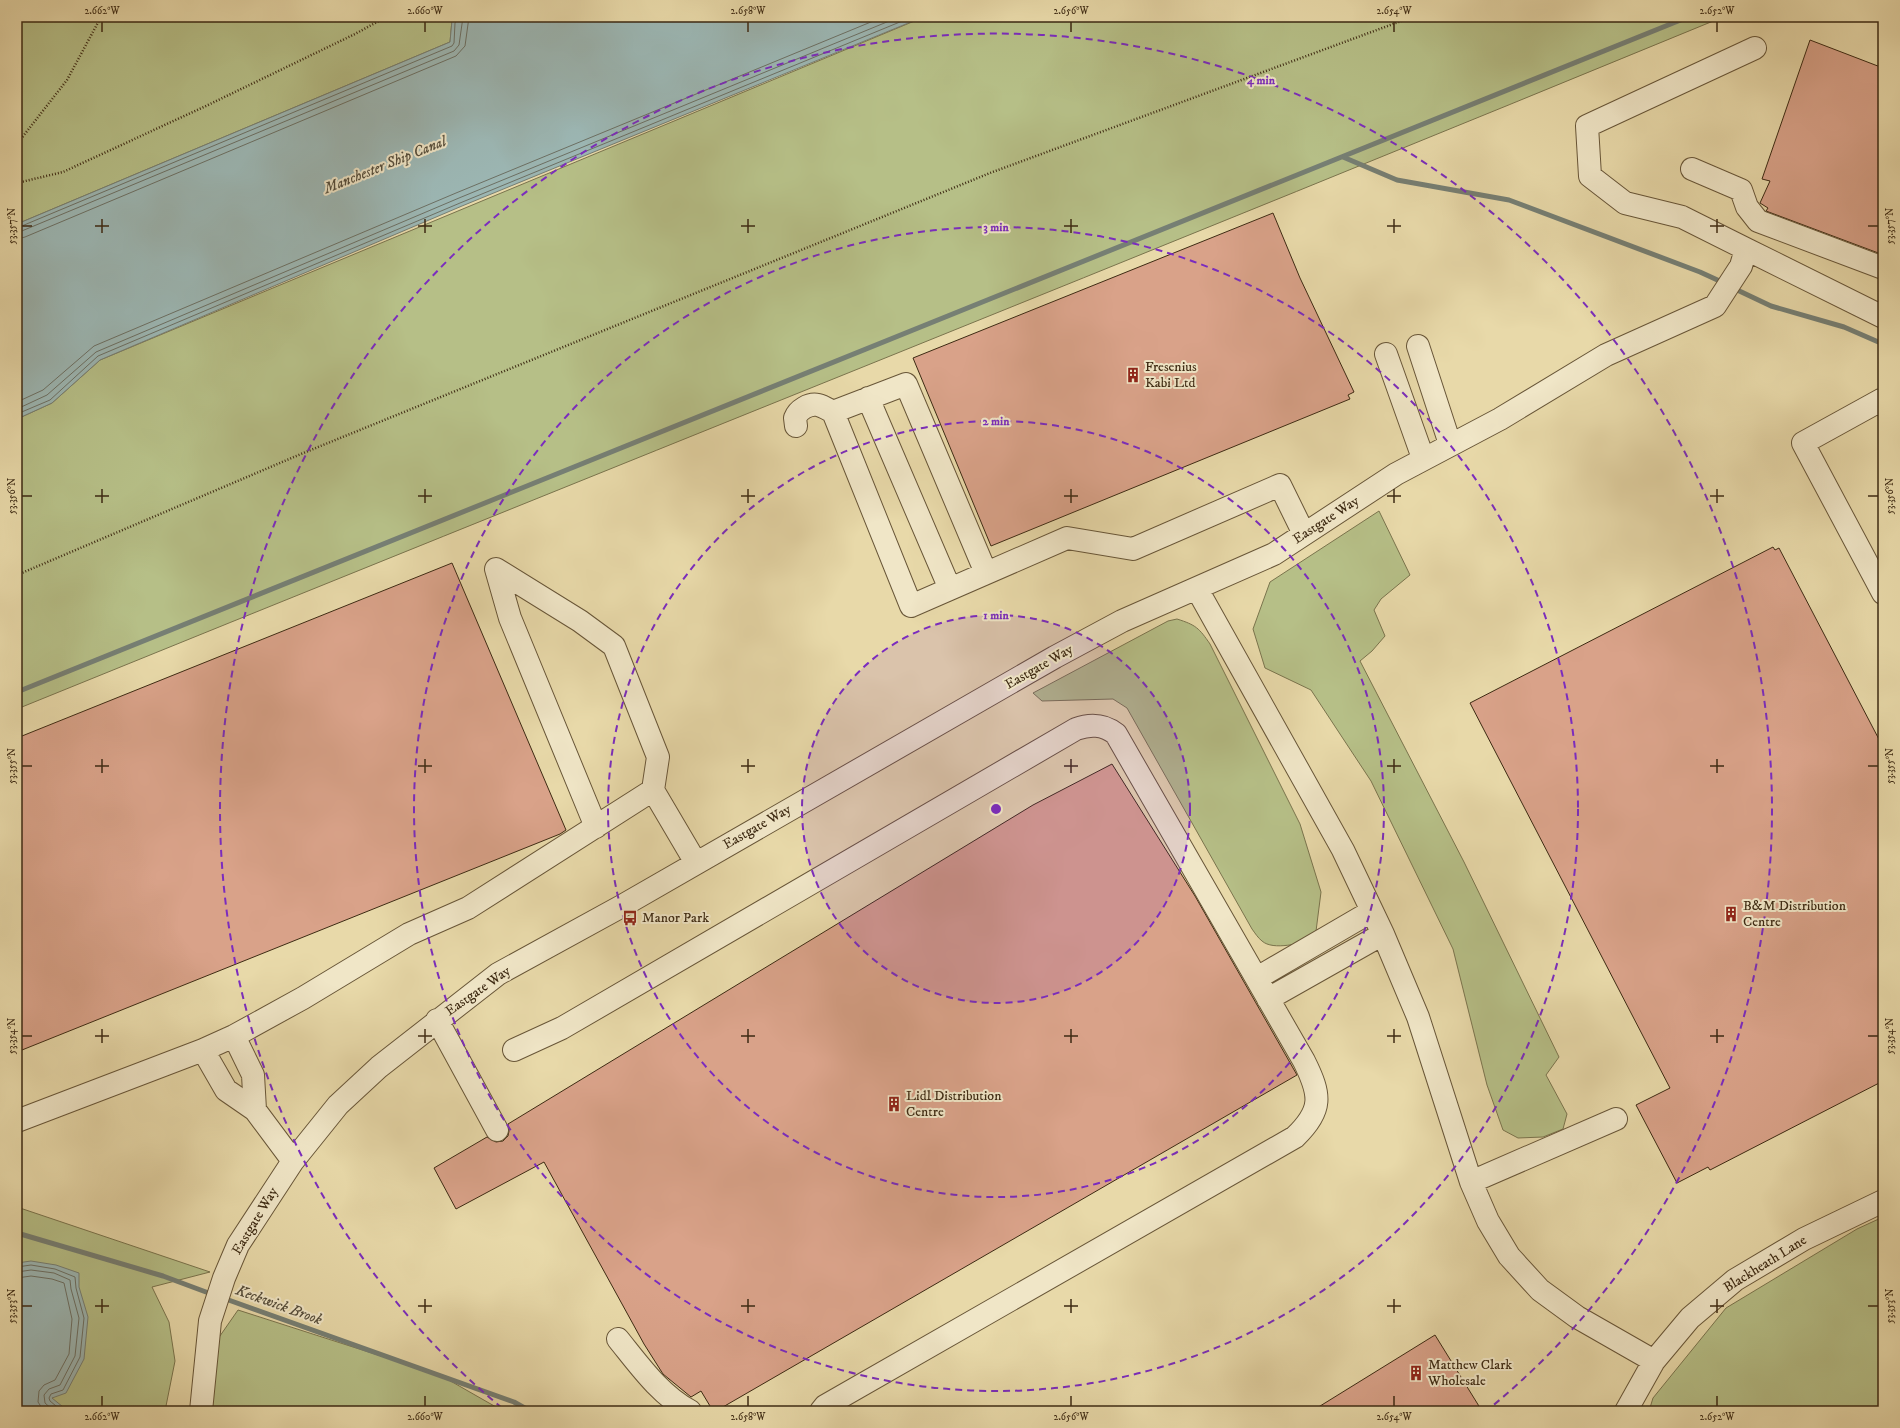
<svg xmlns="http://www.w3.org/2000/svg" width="1900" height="1428" font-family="'IM FELL DW Pica',serif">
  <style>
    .green { fill: #b6bf87; stroke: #7a744d }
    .water { fill: #9cb7b4; stroke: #767f74 }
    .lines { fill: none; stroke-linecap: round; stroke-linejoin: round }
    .shore { stroke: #6c7064; stroke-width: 1 }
    .stream { stroke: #767f74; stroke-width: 5 }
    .building { fill: #d9a289; stroke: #3d2a13 }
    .minor-casing { stroke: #685638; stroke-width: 24 }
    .path { stroke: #3d2a13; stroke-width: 2.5; stroke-dasharray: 1 2; stroke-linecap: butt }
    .minor { stroke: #f0e6c7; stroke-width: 22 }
    .ticks { fill: none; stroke: #3d2a13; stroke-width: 1.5 }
    .ring { fill: none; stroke: #7b2cbf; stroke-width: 2; stroke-dasharray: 7 5 }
    .labels { text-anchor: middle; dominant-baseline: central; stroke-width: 4; stroke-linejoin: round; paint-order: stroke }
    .poi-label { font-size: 14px; fill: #3d2a13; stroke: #f0e6c7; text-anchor: start }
    .street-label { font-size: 14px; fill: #3d2a13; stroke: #f0e6c7 }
    .water-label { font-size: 15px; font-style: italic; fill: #554d3b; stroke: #f0e6c7 }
    .centre { fill: #7b2cbf; stroke: #f0e6c7; stroke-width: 2 }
    .ring-label { font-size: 12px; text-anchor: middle; font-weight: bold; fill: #7b2cbf; stroke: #f0e6c7; stroke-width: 4; stroke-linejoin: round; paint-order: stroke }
    .neatline { fill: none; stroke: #3d2a13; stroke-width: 1.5 }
    .ticks-label { font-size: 10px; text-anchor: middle; fill: #3d2a13 }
  </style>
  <rect width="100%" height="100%" fill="#e8d9a9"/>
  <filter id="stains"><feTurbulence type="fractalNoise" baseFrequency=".005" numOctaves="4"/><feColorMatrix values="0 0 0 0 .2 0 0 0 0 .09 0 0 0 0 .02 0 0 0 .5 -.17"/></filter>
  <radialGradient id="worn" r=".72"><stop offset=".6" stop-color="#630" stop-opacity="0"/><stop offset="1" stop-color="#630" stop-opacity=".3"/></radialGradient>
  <path class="green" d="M17,17h441l-6,3 -2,22 -433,182z
    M924,17h799c-568,234 -1138,461 -1706,692v-290l35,-16 48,-43z
    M1379,511l31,64 -29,24 -7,11 11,26 -13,15 -12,10 104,201 95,195 -13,18 21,39 -4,15 -20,8 -25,1 -15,-8 -16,-45 -34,-136 -82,-168 -60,-91 -46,-22 -12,-39 17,-47z
    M1177,619c19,6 22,9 33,25l90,180 21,68 -6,47c-13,4 -42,12 -53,2 -4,-3 -7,-8 -10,-12l-125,-221 -14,-9 -71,2 -9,-8 135,-72z
    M17,1207l193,65 -58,15 17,35 6,39 -10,50h-148z
    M1883,1217v194h-234l4,-13 73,-90 131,-79z
    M238,1310l202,65 63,36h-302l5,-55z"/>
  <path class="water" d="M458,17h465l-461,189 -362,154 -48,43 -35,16v-195l433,-182 2,-22z
    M31,1261l25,4 23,8v14l9,30 -4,42 -18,34 -14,5 16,13h-51v-148z"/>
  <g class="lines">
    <path class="shore" d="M17,228l435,-182 2,-3 1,-20 3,-6
      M17,233l437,-182 5,-6 4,-28
      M17,239l8,-2 431,-181 9,-10 4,-29
      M17,402l26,-12 51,-44 362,-153 427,-176
      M17,409l30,-14 49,-43 363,-154 440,-181
      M17,414l33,-14 48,-44 362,-153 452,-186
      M17,1267l14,-2 24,4 20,8 1,11 8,30 -4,39 -17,33 -12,4 -2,4 1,3 12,10
      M17,1272l14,-2 23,3 16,7 1,9 8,29 -4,38 -15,29 -11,4 -5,6 1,8 9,8
      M17,1278l14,-2 21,3 12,4 8,36 -3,35 -14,26 -11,5 -5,6 -1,11 6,9"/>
    <path class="stream" d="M1343,157l54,23 112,20 191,72 24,11
      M1733,288l38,18 73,21 39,17
      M17,692l1671,-675
      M17,1233l146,43 51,19
      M223,1298l291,104 16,9"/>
  </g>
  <path class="building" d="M1810,40l73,28v184l-2,2 -115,-43 2,-3 -8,-5 10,-22 -8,-2z
    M1273,213l27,65 54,114 -6,3 2,4 -359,147 -78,-188z
    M1773,547l2,3 4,-2 104,199v334l-173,89 -2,-3 -31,16 -41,-78 34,-17 -200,-385z
    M452,563l114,267 -6,4 -543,218v-314z
    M1112,764l83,132 102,179 -581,336h-3l-12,-20 -10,6 -28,-23 -19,-30 -100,-182 -88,47 -22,-41 53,-31 9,5 7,-1 5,-5 1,-5 -1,-7 525,-319z
    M1435,1335l47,76h-170z"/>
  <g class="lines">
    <g class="minor-casing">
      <path id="minor" d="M1692,169l49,21 6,17 11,14 125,47
        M1746,249l-64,-32 -57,-14 -35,-27 -3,-50 168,-78
        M1418,346l32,98
        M1386,354l37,104
        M868,398l82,191
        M1883,405l-2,-5 -78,43 80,150
        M796,426l-1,-8c3,-8 14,-15 23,-13 5,1 11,5 15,7
        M986,573l-80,-189 -73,28 78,194 156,-68 66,11 147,-64 24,49
        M1197,589l146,261 40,84 35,83 53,165 17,39 21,35 31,34 37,27 77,44
        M596,827l-86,-209 -14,-49 84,52 34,25 44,111 -5,33
        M1257,978l115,-67
        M1268,999l115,-65
        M437,1020l60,110
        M234,1036l19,39 2,35
        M514,1050l48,-22 514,-299c14,-5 27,-5 40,5l188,327c17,34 19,49 -9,76l-470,269 -4,5
        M17,1121l186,-71
        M293,1161l-38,-51 -29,-20 -23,-40 31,-14 69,-38 106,-64 59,-26 185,-118 43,73
        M1471,1182l145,-63
        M618,1339c21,26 42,56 72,72
        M201,1411l9,-90 14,-43 14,-33 55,-84 45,-56 41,-38 119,-93 124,-68 433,-249 67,-36 152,-67 122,-80 104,-55 106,-64 109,-49 26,-40 5,-17 137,68
        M1626,1411l28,-50 36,-43 45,-38 69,-41 79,-38"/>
    </g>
    <path class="path" d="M17,144l50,-64 34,-63
      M17,183l46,-11 145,-67 147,-71 31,-17
      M17,575l284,-121 689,-281 422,-156"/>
    <use href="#minor" class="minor"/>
  </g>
  <path class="ticks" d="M102,22v10M425,22v10M748,22v10M1071,22v10M1394,22v10M1717,22v10M102,219v14M425,219v14M748,219v14M1071,219v14M1394,219v14M1717,219v14M22,226h10M95,226h14M418,226h14M741,226h14M1064,226h14M1387,226h14M1710,226h14M1868,226h10M102,489v14M425,489v14M748,489v14M1071,489v14M1394,489v14M1717,489v14M22,496h10M95,496h14M418,496h14M741,496h14M1064,496h14M1387,496h14M1710,496h14M1868,496h10M102,759v14M425,759v14M748,759v14M1071,759v14M1394,759v14M1717,759v14M22,766h10M95,766h14M418,766h14M741,766h14M1064,766h14M1387,766h14M1710,766h14M1868,766h10M102,1029v14M425,1029v14M748,1029v14M1071,1029v14M1394,1029v14M1717,1029v14M22,1036h10M95,1036h14M418,1036h14M741,1036h14M1064,1036h14M1387,1036h14M1710,1036h14M1868,1036h10M102,1299v14M425,1299v14M748,1299v14M1071,1299v14M1394,1299v14M1717,1299v14M22,1306h10M95,1306h14M418,1306h14M741,1306h14M1064,1306h14M1387,1306h14M1710,1306h14M1868,1306h10M102,1396v10M425,1396v10M748,1396v10M1071,1396v10M1394,1396v10M1717,1396v10"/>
  <circle cx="996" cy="809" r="194" fill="#7b2cbf" fill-opacity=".12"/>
  <g class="ring">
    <circle cx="996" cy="809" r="194"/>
    <circle cx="996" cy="809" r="388"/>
    <circle cx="996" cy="809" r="582"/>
    <path d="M502 1408A776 776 0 1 1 1490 1408"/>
  </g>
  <defs>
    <g id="building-bare" transform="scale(1.2)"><path d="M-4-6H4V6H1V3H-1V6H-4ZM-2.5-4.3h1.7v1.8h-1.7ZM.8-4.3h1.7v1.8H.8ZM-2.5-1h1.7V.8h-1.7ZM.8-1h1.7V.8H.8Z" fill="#8f2418" stroke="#f0e6c7" stroke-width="2.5" paint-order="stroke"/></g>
    <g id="bus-bare" transform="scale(1.2)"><path d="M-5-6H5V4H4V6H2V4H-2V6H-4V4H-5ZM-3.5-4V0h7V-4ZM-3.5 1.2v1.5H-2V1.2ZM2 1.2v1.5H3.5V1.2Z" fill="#8f2418" stroke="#f0e6c7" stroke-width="2.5" paint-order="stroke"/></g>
  </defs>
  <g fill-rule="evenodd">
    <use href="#building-bare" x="1133" y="375"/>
    <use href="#building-bare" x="1731" y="914"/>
    <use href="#bus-bare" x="630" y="918"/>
    <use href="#building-bare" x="894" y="1104"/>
    <use href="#building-bare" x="1416" y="1373"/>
  </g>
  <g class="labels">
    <g class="poi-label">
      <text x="1145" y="367">Fresenius<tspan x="1145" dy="16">Kabi Ltd</tspan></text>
      <text x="1743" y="906">B&amp;M Distribution<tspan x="1743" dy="16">Centre</tspan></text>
      <text x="642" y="918">Manor Park</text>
      <text x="906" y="1096">Lidl Distribution<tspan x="906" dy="16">Centre</tspan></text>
      <text x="1428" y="1365">Matthew Clark<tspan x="1428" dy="16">Wholesale</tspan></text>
    </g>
    <g class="street-label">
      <text transform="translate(1326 520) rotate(-33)">Eastgate Way</text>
      <text transform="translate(1039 667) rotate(-30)">Eastgate Way</text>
      <text transform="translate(757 827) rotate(-30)">Eastgate Way</text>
      <text transform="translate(478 991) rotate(-35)">Eastgate Way</text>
      <text transform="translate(255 1221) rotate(-59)">Eastgate Way</text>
      <text transform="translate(1765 1264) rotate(-32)">Blackheath Lane</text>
    </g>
    <g class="water-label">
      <text transform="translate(385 165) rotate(-22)">Manchester Ship Canal</text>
      <text transform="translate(279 1305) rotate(20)">Keckwick Brook</text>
    </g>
  </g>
  <circle cx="996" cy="809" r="6" class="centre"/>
  <g class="ring-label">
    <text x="1261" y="84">4 min</text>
    <text x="996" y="231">3 min</text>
    <text x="996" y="425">2 min</text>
    <text x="996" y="619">1 min</text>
  </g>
  <rect width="1900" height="1428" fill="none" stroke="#e8d9a9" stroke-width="44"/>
  <rect x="22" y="22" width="1856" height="1384" class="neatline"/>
  <g class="ticks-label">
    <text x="102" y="14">2.662°W</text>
    <text x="425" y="14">2.660°W</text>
    <text x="748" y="14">2.658°W</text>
    <text x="1071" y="14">2.656°W</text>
    <text x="1394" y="14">2.654°W</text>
    <text x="1717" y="14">2.652°W</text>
    <text transform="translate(11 226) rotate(-90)" y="4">53.357°N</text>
    <text transform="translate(1889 226) rotate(-90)" y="4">53.357°N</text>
    <text transform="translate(11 496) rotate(-90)" y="4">53.356°N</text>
    <text transform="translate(1889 496) rotate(-90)" y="4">53.356°N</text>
    <text transform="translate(11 766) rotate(-90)" y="4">53.355°N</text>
    <text transform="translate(1889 766) rotate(-90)" y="4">53.355°N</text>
    <text transform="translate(11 1036) rotate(-90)" y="4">53.354°N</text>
    <text transform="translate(1889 1036) rotate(-90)" y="4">53.354°N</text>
    <text transform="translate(11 1306) rotate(-90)" y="4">53.353°N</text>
    <text transform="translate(1889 1306) rotate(-90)" y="4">53.353°N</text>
    <text x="102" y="1420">2.662°W</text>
    <text x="425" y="1420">2.660°W</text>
    <text x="748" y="1420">2.658°W</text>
    <text x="1071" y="1420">2.656°W</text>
    <text x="1394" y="1420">2.654°W</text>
    <text x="1717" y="1420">2.652°W</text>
  </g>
  <rect width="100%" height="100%" filter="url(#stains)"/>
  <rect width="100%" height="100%" fill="url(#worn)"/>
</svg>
